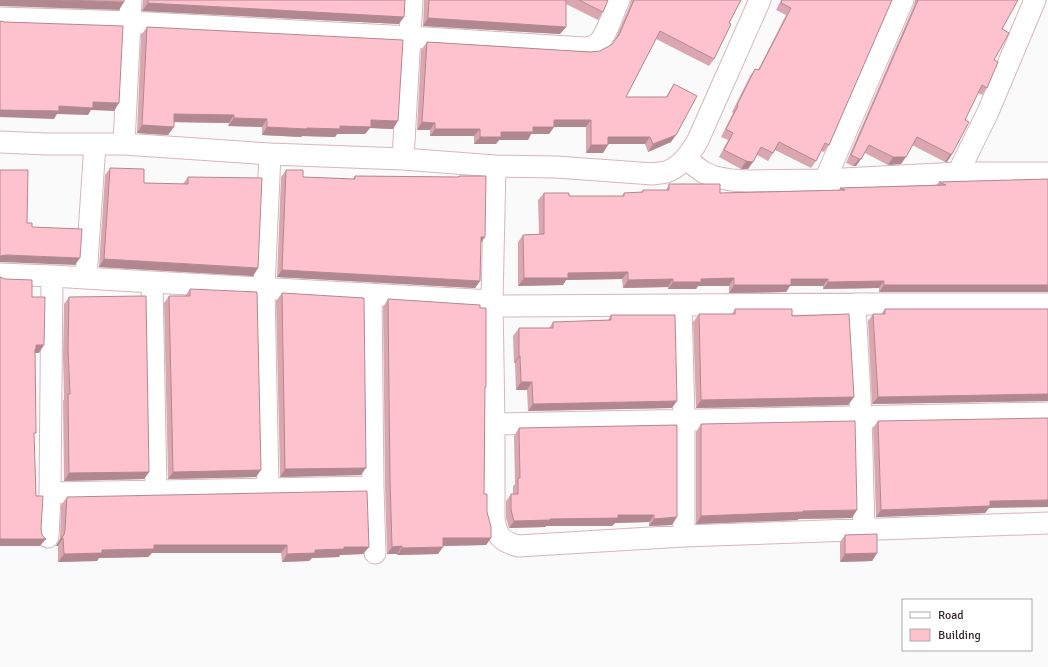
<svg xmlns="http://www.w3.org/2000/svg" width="1048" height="667" font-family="Signika,sans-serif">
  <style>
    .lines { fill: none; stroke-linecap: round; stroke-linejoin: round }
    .minor-casing { stroke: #d8b6bc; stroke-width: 23 }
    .minor { stroke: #fff; stroke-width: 21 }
    .wall { fill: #daa7b1 }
    .shaded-wall { fill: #b28890 }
    .building { fill: #fec2ce; stroke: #b28890 }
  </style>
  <rect width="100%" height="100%" fill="#fafafa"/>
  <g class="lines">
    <g class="minor-casing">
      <path id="minor" d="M0,18l130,4 280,15 175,11c5,0 8,-1 12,-4 9,-6 17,-34 22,-44
        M0,142l46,2h78l146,10 133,5 92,7 61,1 97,7c4,-1 9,-1 13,-2 15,-5 25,-19 32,-32l62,-140
        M124,144l7,-144
        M403,159l9,-159
        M686,159l17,13 12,5 16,3 17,1 77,-1 133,-7h90
        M495,166l-3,135 2,123v95c3,18 7,22 24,27l166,-10 364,-13
        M958,173l30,-61 47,-112
        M825,180l78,-180
        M0,274l52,2 100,6 340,19
        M86,278l9,-134
        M152,282l4,209
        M371,294l2,193 2,66
        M855,304l6,113 3,112
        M681,305l3,115v116
        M492,306l363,-2h193
        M494,424l554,-11
        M268,489l-4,-201 6,-134
        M50,493l323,-6
        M48,537l2,-44 2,-217"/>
    </g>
    <use href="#minor" class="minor"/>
  </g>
  <path class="wall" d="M143,0h262l-6,24 -257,-13z
    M424,0h184l-5,12 -5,8 -32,-16v23l-6,7 -137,-8z
    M631,0h110l-12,23 -15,36 -5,7 -53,-27 -30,58h40l8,-13 -3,58 -23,10 -3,-8h-37l-5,9h-17v-26h-32l-5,7h-18l-3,6h-29l-3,4h-22v-8h-44v-6h-13l4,-80 6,-8 163,10 10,-1 11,-6 4,-5 15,-35z
    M781,0h111l-63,145 -5,7 -3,-1 -5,10 -5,7 -36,-18 -7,11 -11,-6 -9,14h-7l-22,-12 9,-17 -7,-3 12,-24 -1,-1 18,-36 5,-7 3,1 28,-55 -10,-5z
    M915,0h103l-16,29 -15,59 -5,7 -4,-2 -13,27 -13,34 -5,8h-2l-33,-17 -11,19 -13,1 -23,-12 -4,6 -5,7h-3l-7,-3 68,-158z
    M147,27l246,102 -23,-1 -5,6h-28l-2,3 -33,-1 -1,1 -39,-2v-8l-34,-1 1,-3 -55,-1 -6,13 -31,-2 4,-98z
    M110,168l34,15 39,1 5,-7 70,91 -5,8 -154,-9 6,-92z
    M286,170l17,7 50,2 2,-3 103,1 1,-1 22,67 -1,38 -5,7 -198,-11 4,-100z
    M1048,179v113h-169v-4l-56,1v-3h-33l-4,6 -57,1v-7h-31l-2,3h-28v-2l-45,1 -1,-9 -56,1 -3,5 -45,1v-44l5,-7 16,-1 -1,-34 6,-7 25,3h53l2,-3 17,-1 2,-2h23l3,-6 51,9 119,-3 1,-2 96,-3 3,-3z
    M190,289l66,188 -88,2 -4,-176 5,-7h16z
    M282,293l79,182 -81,2 -4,-176z
    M69,297l80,175 -5,7 -80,2 -1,-80 1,-2 -1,-43 1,-52z
    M388,299l97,91 -1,104 3,18 4,26 -5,7 -43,1 -5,8 -41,1v-1h-10l-2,-67 -2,-180z
    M735,309l57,7 62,81 -6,8 -152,3 -3,-86 6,-8h33z
    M885,309h163v92l-176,3 -4,-83 5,-7h8z
    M611,315l61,93 -144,3 -1,-21h-11l-1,-27h-1l-1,-27 6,-8h30l4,-6 55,-2z
    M878,421l111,87 -4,5 -109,4 -3,-89z
    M701,424l151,94 -54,1v1l-102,4v-92z
    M519,428l153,97 -23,1v-4l-34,1 -3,3h-66l-1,1 -36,1 -3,-10v-17l5,-7h2v-8l2,-2 -1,-48z
    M67,497l302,50 -6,7 -23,1 -1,2 -27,1 -3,3 -27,1 -1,-9h-129l-4,4 -49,1 -2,3 -39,1v-16h-2l3,-5 1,-3 1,-33z
    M845,535l32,18 -5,8 -32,1v-20z"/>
  <path class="shaded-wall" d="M0,0h58l66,2 -5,8 -119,-4z
    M148,3l256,14 -5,7 -257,-13z
    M428,18l138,9 -6,7 -137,-8z
    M93,102l26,1 -5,8 -23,-1 -3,5 -31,-1 -3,5 -54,-2v-7l59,-4z
    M174,114l60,1 -5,8 -60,-1z
    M234,118l33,1 -5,8 -34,-1z
    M371,120l27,1 -5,8 -23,-1 -5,6h-28l-2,3 -33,-1 -1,1 -39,-2 5,-8 40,1 33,-2z
    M554,120h37l-5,7h-32l-5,7h-18l-3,6h-29l-3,4h-22l6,-7z
    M422,122l13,1 -5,7h-13z
    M142,125l32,2 -6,8 -31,-2z
    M435,129h45l-6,7h-44z
    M676,135l-5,7 -23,10 5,-8z
    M608,137h42l-5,7h-42z
    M591,145h17l-5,8h-17z
    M950,154h2l-5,8h-2z
    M893,157h13l-5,7 -13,1z
    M859,159h2l-5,7h-3z
    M746,161l7,1 -5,7h-7z
    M481,237h4l-5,7z
    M6,255l74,3 -5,7 -75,-3v-6z
    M104,259l154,9 -5,8 -154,-9z
    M282,270l198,11 -5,7 -198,-11z
    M628,272l-6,7 -56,1 -3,5 -45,1 6,-8 44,-5z
    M734,278l-5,8h-31l-2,3h-28l5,-7 28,-3z
    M673,279l-5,8 -45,1 5,-8z
    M791,279h37l-5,7h-33l-4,6 -57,1 5,-8z
    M884,281l-5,7 -56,1 5,-7z
    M884,285h164v7h-169z
    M36,345h8l-5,8h-6z
    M519,356h1l-5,7h-1z
    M521,382h11l-5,8h-11z
    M1048,394v7l-176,3 6,-7z
    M854,397l-6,8 -152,3 5,-8z
    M677,401l-5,7 -144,3 5,-7z
    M366,468l-5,7 -81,2 5,-8z
    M261,470l-5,7 -88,2 5,-7z
    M149,472l-5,7 -80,2 5,-8z
    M1048,500v7l-59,1 -4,5 -109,4 5,-7 109,-9z
    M857,510l-5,8 -54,1v1l-102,4 5,-8 102,-5z
    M618,515h36l-5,7 -34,1 -3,3h-66l-1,1 -36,1 5,-7z
    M677,517l-5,8 -23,1 5,-7z
    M61,538h2l-5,8h-2z
    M443,538h48l-5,7 -48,1z
    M0,539h46l-6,7h-40z
    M154,545h133l-6,8h-129l-4,4 -49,1 -2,3 -39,1 6,-8z
    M402,546l-5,8h-10l5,-7z
    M344,547h25l-6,7 -23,1 -1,2 -27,1 -3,3 -27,1 5,-8 28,-4z
    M443,547l-5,7 -41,1 5,-7z
    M877,553l-5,8 -32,1 5,-8z"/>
  <path class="building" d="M58,0h66v2z
    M148,0h257l-1,17 -256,-14z
    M429,0h137v27l-138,-9z
    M579,0h29l-5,12z
    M634,0h107l-12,23 2,1 -17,35 -54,-28 -34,66h41l7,-13 23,12 -21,39 -23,9 -3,-7h-42v8h-17v-25h-37v7h-21v5h-32v5h-21v-8h-45v-6l-13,-1 5,-80 163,10 10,-1 11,-6 8,-10z
    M782,0h110l-63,145 -4,-2 -9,18 -37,-19 -6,11 -12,-6 -8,15 -7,-1 -22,-11 9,-17 -7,-4 12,-23 -1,-1 18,-36 4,1 32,-62 -10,-5z
    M918,0h100l-16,29 7,4 -15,27 4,2 -11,26 -5,-3 -17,35 4,2 -17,32h-2l-33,-17 -11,20h-13l-24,-12 -8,14h-2l-8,-4z
    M0,21l5,1 118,4 -4,77 -26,-1v6l-34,-2v5l-59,-1z
    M147,27l256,13 -5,81 -27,-1v7l-31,-1v3l-33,-1v1l-40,-2v-8l-33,-1v-3l-60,-1v13l-32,-2z
    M110,168l34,1v14l44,1v-7l74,1 -4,90 -154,-9z
    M0,170h28l-1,53h5v4l50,2 -2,29 -74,-3 -6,1z
    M286,170h17v7l52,2v-3l104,1v-1h27l-1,61h-4l-1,44 -198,-11z
    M1048,179v106h-164v-4l-56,1v-3h-37v6h-57v-7l-33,1v3h-28v-3l-45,1v-8l-60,1v5h-44l-1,-43 21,-1v-41h25v3h55v-3l19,-1v-2h26v-6h51v9l125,-3 -5,-2 106,-3 -7,-3z
    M0,277l5,2 27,1v17h13l-1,48h-8v4h-1l1,84h-2l2,63h7l-2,33 1,6 4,4h-46z
    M190,289l67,3 4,178 -88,2 -4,-176h21z
    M282,293l82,5 2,170 -81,1z
    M146,296l3,176 -80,1 -1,-79h2l-2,-46 1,-51z
    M388,299l92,6v3h6v79h-1l-1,107h3v18l4,15v11h-48v9l-41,1v-2l-10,1 -2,-68z
    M735,309h57v7l57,-2 5,83 -153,3 -2,-86h36z
    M885,309h163v85l-170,3 -5,-83h12z
    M611,315h64l2,86 -144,3 -1,-22h-11l-1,-26h-1v-28h34v-6l58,-2z
    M1048,418v82l-58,1v5l-109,4 -3,-89z
    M855,421l2,89 -54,1v1l-102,4v-92z
    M677,425v92l-23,2v-4h-36v3l-68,1v1l-36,1 -3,-11v-16h7v-16h2l-1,-50z
    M367,491l2,56h-25v2l-29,1v3l-28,1v-9h-133v4l-52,1v3l-38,1 -1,-16h-2l3,-3 1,-5 2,-33z
    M877,534v19l-32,1v-19z"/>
  <rect x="902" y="599" width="130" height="52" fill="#ffffff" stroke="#aea9aa"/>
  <rect x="910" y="612" width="20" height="6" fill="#ffffff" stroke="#aea9aa"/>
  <text x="938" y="619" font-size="12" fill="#35282a">Road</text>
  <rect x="910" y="629" width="20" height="12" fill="#fec2ce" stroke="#aea9aa"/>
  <text x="938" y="639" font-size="12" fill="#35282a">Building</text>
</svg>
